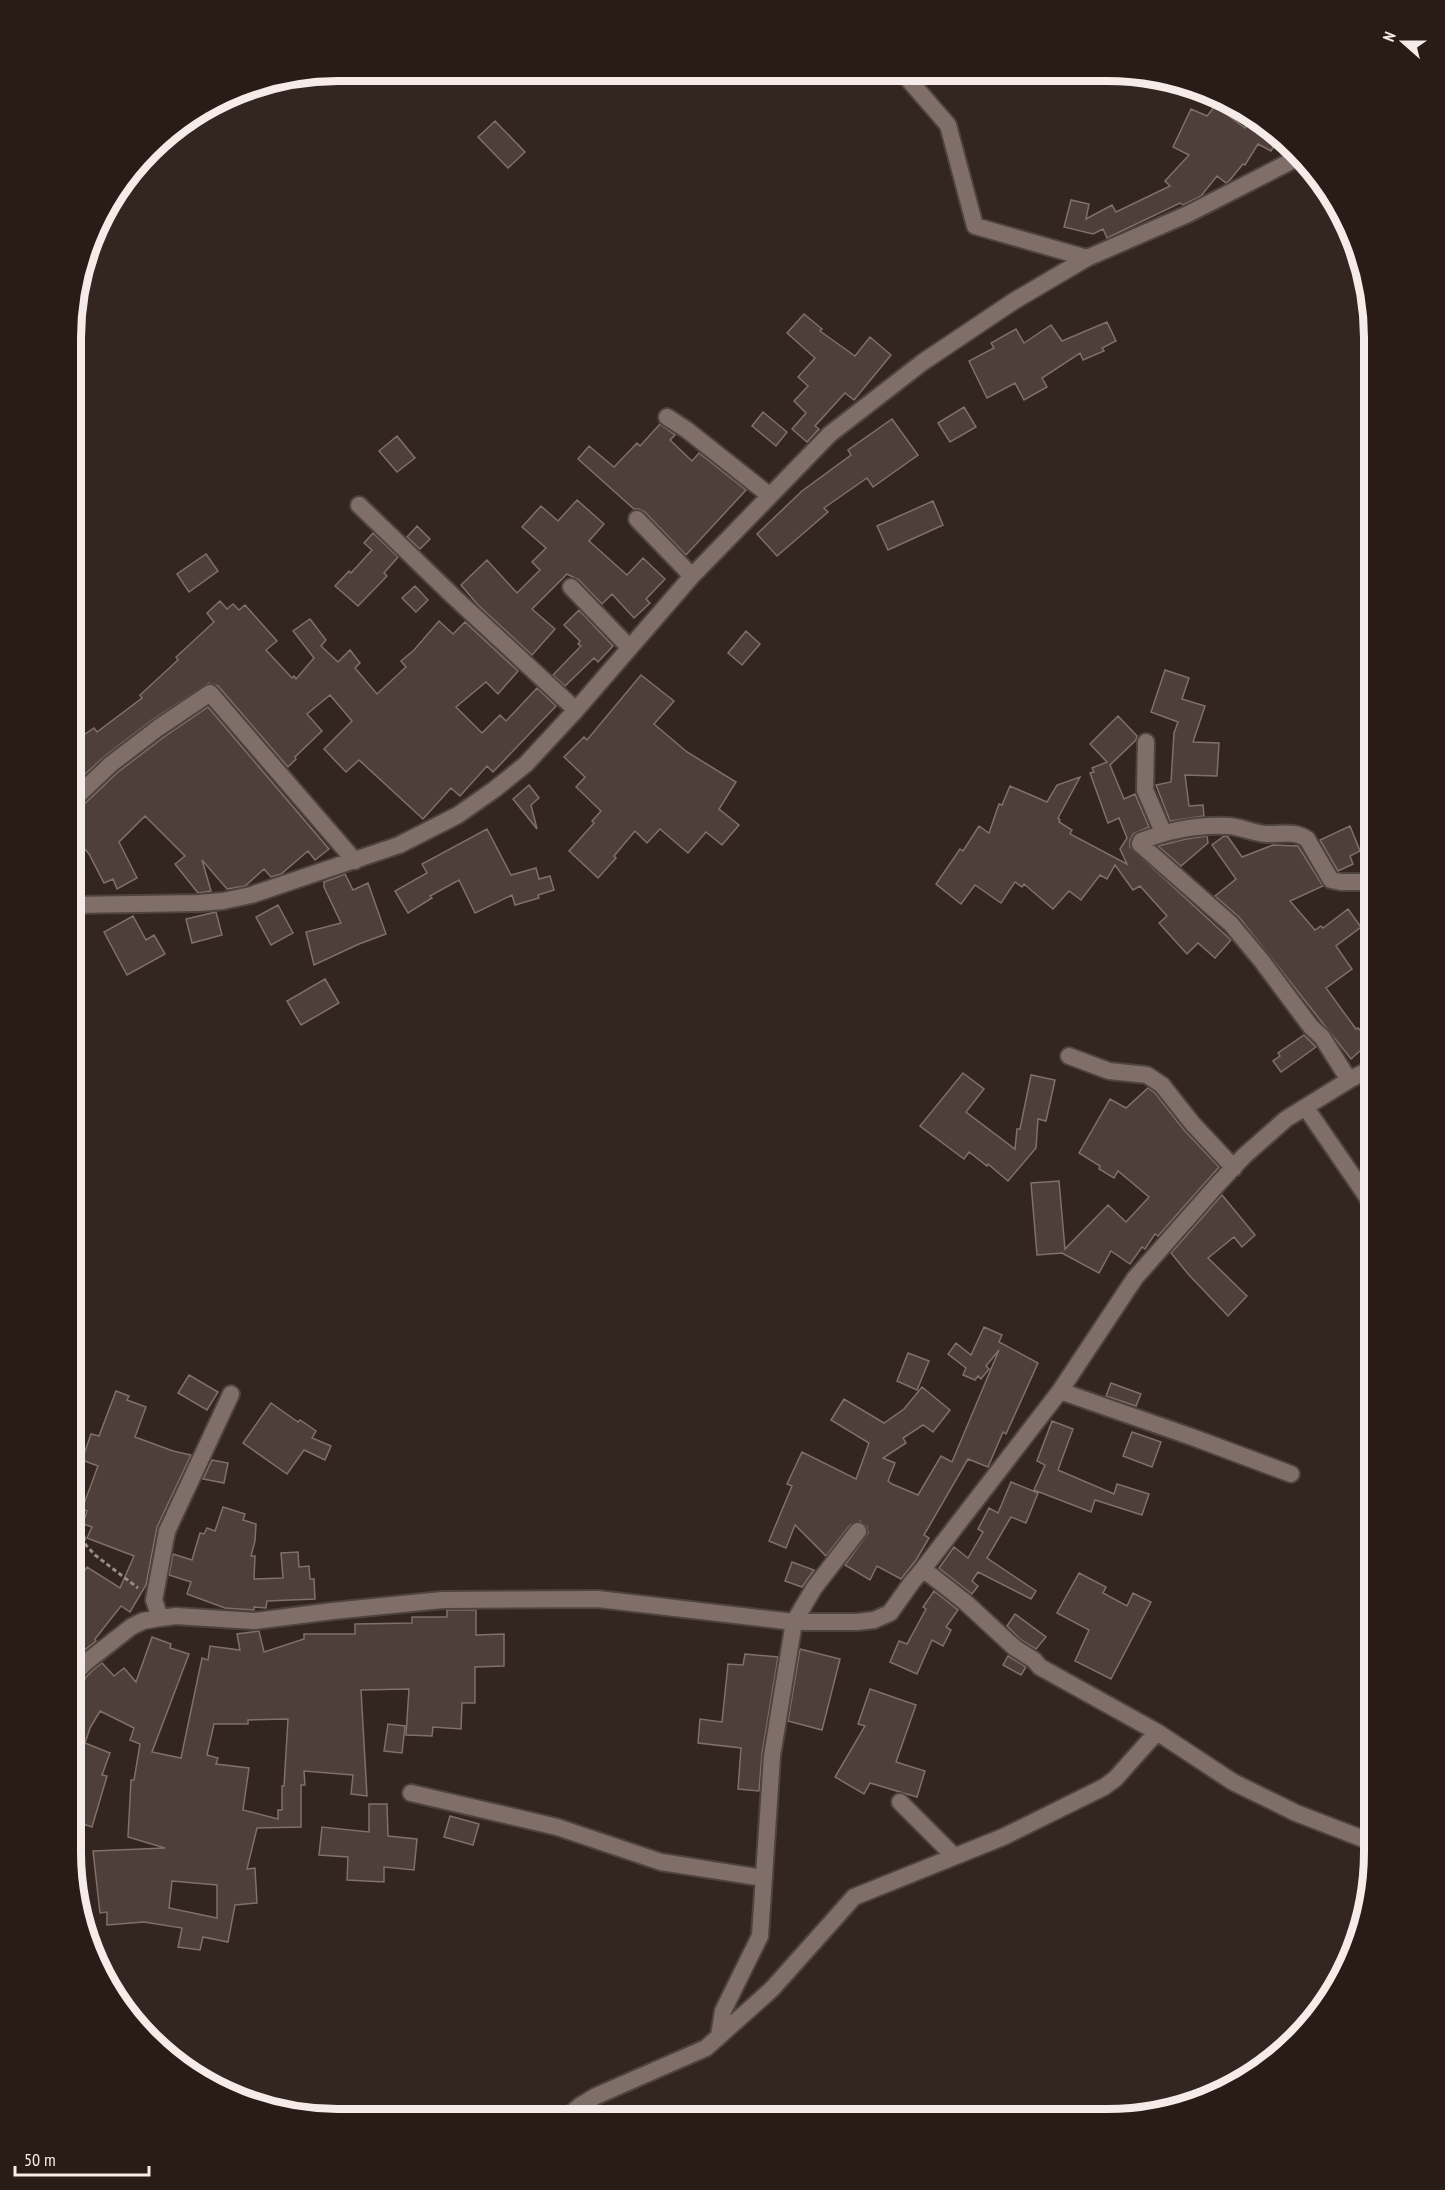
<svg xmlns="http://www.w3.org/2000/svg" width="1445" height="2190" font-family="'PT Sans Narrow',sans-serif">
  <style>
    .building { fill: #4e3f3a; stroke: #806f6a; stroke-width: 1.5; fill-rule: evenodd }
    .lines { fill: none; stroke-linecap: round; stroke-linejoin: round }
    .minor-casing { stroke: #4f433f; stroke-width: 20 }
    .path { stroke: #988c88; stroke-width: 3; stroke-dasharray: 4.5 3; stroke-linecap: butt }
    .minor { stroke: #806f69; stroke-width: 16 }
    .rim { fill: none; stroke: #f5ebe8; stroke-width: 8 }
  </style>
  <rect width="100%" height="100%" fill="#332520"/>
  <path class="building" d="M1215,106l30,22 5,-8 30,16 -9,15 -13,-7 -13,21 -2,-1 -13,16 -4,3 -9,-7 -16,20 -18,9 -3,-2 -73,35 -4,-9 -10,5 -29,-7 7,-27 18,4 -3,15 26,-14 4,7 54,-26 -5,-5 24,-26 -16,-8 18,-38 16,7z
    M495,121l30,31 -17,16 -30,-31z
    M804,314l18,15 -2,2 35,25 15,-19 21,18 -37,45 -9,-7 -30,33 4,3 -12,13 -15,-13 14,-16 -12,-12 14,-15 -10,-9 17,-19 -28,-25z
    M1107,322l9,19 -14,7 2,3 -21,9 -3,-7 -38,25 5,9 -23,13 -9,-17 -28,15 -18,-37 25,-13 -3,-5 25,-14 8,14 27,-18 11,16z
    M964,407l12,20 -26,15 -12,-19z
    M763,412l24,20 -11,14 -24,-20z
    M892,419l26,36 -45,32 -6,-9 -43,30 4,4 -51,44 -20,-22 45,-43 49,-36 -3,-5z
    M660,424l15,11 -5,5 22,21 7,-8 47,37 -60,65 -41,-43 -6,-3h-5l-56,-50 11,-13 25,21 23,-24 3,3z
    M397,436l18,22 -18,14 -18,-21z
    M577,500l27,24 -15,17 38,34 16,-17 22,21 -19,20 4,4 -16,15 -22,-24 -10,10 -23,-24 -12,-6 -35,35 23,20 -23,26 -54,-50 -17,-20 26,-25 30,33 23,-23 -8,-8 14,-14 -24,-21 19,-21 17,15z
    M933,501l10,24 -55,25 -11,-24z
    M417,526l13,13 -10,10 -13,-12z
    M373,533l25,24 -14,16 3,3 -29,30 -23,-20 14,-15 2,2 21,-23 -8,-7z
    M206,554l12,17 -29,21 -12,-18z
    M415,586l13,14 -12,12 -14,-14z
    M220,601l7,8 6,-5 6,6 6,-5 32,36 -11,9 26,28 2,-2 2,3 18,-21 -21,-27 17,-12 16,21 -5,6 17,16 12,-12 10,13 -5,5 22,26 29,-27 -5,-6 13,-11 25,-29 14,13 12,-12 53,49 -20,23 -12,-12 -30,25 26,26 18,-18 6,6 31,-33 19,18 -63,66 -6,-6 -27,30 -9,-8 -28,31 -64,-59 -13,12 -22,-23 28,-28 -22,-26 -23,19 15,17 -27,26 1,2 -8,8 -70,-81 -9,-3 -57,37 -47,36 -33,30v-43l22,-15 3,4 45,-34 -2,-3 38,-35 -2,-3 38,-35 -7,-9z
    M579,610l34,36 -15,16 -4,-4 -29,28 -12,-11 28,-29 -3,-2 2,-3 -16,-16z
    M746,631l14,13 -18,21 -14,-12z
    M1165,670l24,8 -7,21 23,7 -12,36 26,1 -2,33 -32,-1 4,31 14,-1 1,11 -34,5 -14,-36 15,-3 3,-49 4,-11 -27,-10z
    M641,675l33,26 -20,23 33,28 49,30 -17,27 20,16 -17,20 -16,-13 -18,21 -28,-24 -13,14 -12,-12 -21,25 2,2 -18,20 -29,-27 25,-28 -2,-2 9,-10 -25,-24 9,-10 -21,-20 20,-20 3,3z
    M208,707l121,142 -14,11 -7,-9 -27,23 -10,3 -7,-8 -19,17 -18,3 -25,-29 9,31 -13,2 -23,-29 10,-8 -40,-40 -26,26 18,36 -20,11 -4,-10 -9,4 -15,-29 -11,-13 4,-3 -10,-11v-16l7,-2 39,-37 46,-35z
    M1118,716l19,20 -1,4 -26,25 14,34 11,-5 14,33 -16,7 -3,7v6l101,93 -16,18 -17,-15 -11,11 -28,-31 8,-7 -27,-30 -7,4 -18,-25 -8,14 -7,-4 -19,25 -12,-9 -16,18 -29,-25 -2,3 -7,-5 -14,21 -26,-18 -14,19 -25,-20 24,-35 3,2 16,-25 10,7 10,-29 3,1 8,-19 37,16 10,-17 23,-8 -22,41 2,2 -1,2 13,8 -2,4 57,30 -7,-15 7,-11 -8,-20 -11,5 -18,-50 4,-1 -2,-4 15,-6 -17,-18z
    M529,785l10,13 -8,7 6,24 -24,-30z
    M1350,826l10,25 -10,5 3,8 -15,7 -18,-31z
    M487,829l24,46 25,-7 3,11 11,-3 4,14 -16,5 1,3 -24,7 -3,-10 -37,18 -16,-33 -29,16 2,2 -24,15 -13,-22 32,-18 -5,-9z
    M1207,836l1,7 -27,23 -23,-20 28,-7z
    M1224,836l4,1 14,20 31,-12 25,1 25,40 -33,15 25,29 6,-4 2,2 25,-19 13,18 -25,19 16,23 -26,19 30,41 2,-1 12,14 -19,17 -112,-142 -24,-21 21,-17 -24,-34z
    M345,874l8,16 15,-7 18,51 -27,10 -45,21 -8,-33 35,-9 -17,-36v-5z
    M278,905l15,28 -22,12 -15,-28z
    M216,912l6,23 -30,8 -6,-24z
    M133,916l13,24 8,-5 11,19 -38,21 -23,-43z
    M325,979l14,24 -38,22 -14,-24z
    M1304,1035l12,12 -35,25 -8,-11 7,-5 -2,-3z
    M963,1073l21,16 -18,23 49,37 2,-20h3l11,-54 24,5 -9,41 -8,-2 -2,29 -28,33 -20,-17 -1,2 -18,-14 -5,7 -44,-33z
    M1148,1088l7,5 29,37 35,37 -61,69 -3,-2 -10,15 -3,-2 -12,17 -19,-13 -12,22 -37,-20 -25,2 -6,-72 28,-2 6,68 43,-44 18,17 23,-25 -31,-26 -4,7 -15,-9 1,-3 -21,-13 31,-54 16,9z
    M1222,1195l33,40 -13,12 -8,-10 -26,21 39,38 -19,20 -39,-41 -18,-22z
    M984,1327l18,8 -3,7 39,21 -32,71 -3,-2 -15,35 -20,-8 -44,76 5,3 -13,22 -15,19 -24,-13 -7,14 -25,-15 23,-32 -1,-6 -7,-6 -10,4 -24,31 -31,-31 -9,23 -17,-7 23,-55 -5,-2 15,-32 54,27 13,-36 -38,-23 13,-21 40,24 20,-14 18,-22 28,23 -17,22 -10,-7 -20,13 3,5 -23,15 12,5 -7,18 4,3 26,11 23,-39 11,6 47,-112 -13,16 3,3 -8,10 -3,-3 -3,4 -12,-5 3,-7 -18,-14 8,-11 15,12z
    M908,1353l21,8 -12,29 -20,-9z
    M189,1375l29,17 -11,18 -29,-17z
    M1111,1383l30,11 -5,12 -30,-10z
    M116,1391l13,5 -2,4 19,7 -11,30 38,14 18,4 -34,72 -11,58 -16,27 -9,-6 -26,33 1,2 -14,11 -11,-11v-41l13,-17 -5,-3 8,-13 33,21 14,-32 -47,-18 5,-11 -9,-3 4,-13 -5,-2 16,-43 -16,-6 9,-26 8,2z
    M271,1403l27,19 2,-2 16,11 -4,7 19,8 -6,14 -21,-10 -17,24 -44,-31z
    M1052,1421l21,8 -15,41 56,24 3,-10 32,10 -7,21 -47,-15 -4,12 -57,-22 11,-25 -8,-4z
    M1132,1432l29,10 -9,25 -29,-11z
    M212,1460l16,3 -4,20 -21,-4z
    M1011,1482l27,11 -12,30 -15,-6 -24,41 49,33 -5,8 -53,-27 -6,9 6,5 -6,8 -33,-26 15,-21 14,11 15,-26 -5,-3 11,-21 9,5z
    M223,1507l22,7 -2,6 13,4 -1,17 -4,15h4l-1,23 29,-1 -2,-25 17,-1 1,15 10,-1 1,13h4l1,20 -48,2 -1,7 -12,-1v3l-29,-2 -38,-14 4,-12 -22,-7 4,-21 19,6 8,-27 4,1 3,-6 8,3z
    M792,1562l22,8 -12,17 -17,-6z
    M1079,1573l27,14 -3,6 24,13 6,-13 18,9 -40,77 -36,-18 14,-31 -32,-17z
    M934,1591l24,19 -12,17 5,3 -8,16 -11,-6 -15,34 -27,-12 9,-21 8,3 19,-35 -3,-2z
    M447,1610h29v25l28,-1v32l-29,1v36h-13l-1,26 -28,-2 -1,9 -26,-1 3,-46 -48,1 6,106 -16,-2 2,-19 -49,-4 1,14h-4v42l-44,1 -10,41 8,-1 2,35 -22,2 -7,37 -25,-5 -3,13 -22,-3 4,-19 -38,-6 -37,3v-13l-7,1 -7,-62 72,-3 -37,-11 3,-57h3l6,-36 -10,-4 4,-12 -34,-17 -10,17 -5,15 25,10 -8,22 5,1 -15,51 -21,-7 5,-19 -5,1v-79l4,-12 -4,-3v-3l15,-28 6,-6 10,-8 12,13 10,-8 12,14 16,-45 19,7 -1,4 19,6 -37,98 29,6 21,-100 6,2 2,-14 30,4 -3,-16 22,-3 5,21 40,-13v-5h51v-10l57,-1v-6h35zM288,1719l-4,67h-2v24h-4v9l-35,-9 6,-42 -33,-4 2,-6 -11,-3 7,-31h34v-4zM172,1881l45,4v33l-48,-10z
    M1015,1614l31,23 -10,12 -15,-9 -14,-14z
    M800,1649l40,10 -18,71 -34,-9z
    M745,1654l33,3 -16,97 -3,37 -21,-2 3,-41 -43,-5 2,-24 22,3 6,-58 15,1z
    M1008,1656l18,11 -5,8 -18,-10z
    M870,1689l46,16 -20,57 29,9 -8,26 -47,-14 -6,11 -29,-17 30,-51 -7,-2z
    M388,1724l17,2 -3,27 -18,-2z
    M369,1804h18l1,32 29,3 -3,31 -30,-3v15l-37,-2 1,-23 -29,-2 3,-28 47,5z
    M450,1816l29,8 -6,21 -29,-8z"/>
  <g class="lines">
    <g class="minor-casing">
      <path id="minor" d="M902,72l46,53 27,101 112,32
        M667,417l20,13 82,65
        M359,505l95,92 122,113
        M637,519l55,57
        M571,587l59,61
        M1146,742l-1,48 18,42
        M72,801l39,-37 47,-36 52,-35 145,168
        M72,905l127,-2 24,-2 28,-6 148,-50 59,-30 37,-26 31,-25 50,-54 116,-134 138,-142 93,-72 91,-61 73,-43 101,-44 113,-58
        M1069,1056l40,15 38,4 15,10 30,38 42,45
        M1349,1080l-27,-43 -11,-10 -50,-67 -30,-36 -91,-80 1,-3c28,-11 57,-17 88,-15 12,1 24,7 37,8 13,1 29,-4 41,5l24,41 10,2h33
        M1306,1108l68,99
        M1060,1391l132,46 99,37
        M923,1569l41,32 51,47 19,12 6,7 117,65 76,50 63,31 78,30
        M160,1618l-6,-18 13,-69 64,-137
        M71,1677l14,-14 46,-36 12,-6 17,-3 16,-2 78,5 79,-10 109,-11 156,-1 196,23h63l17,-2 16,-7 22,-31 11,-13 137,-178 75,-113 82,-93 27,-29 42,-37 63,-39 25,-13
        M411,1793l146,34 104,35 103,16
        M900,1802l54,54
        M719,2036l4,-25 37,-75 12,-180 22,-134 20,-34 44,-57
        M566,2118l15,-13 15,-9 110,-48 66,-59 82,-92 149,-60 101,-50 11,-8 42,-47"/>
    </g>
    <path class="path" d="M71,1447l14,97 10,11 43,33"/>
    <use href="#minor" class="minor"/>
  </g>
  <path d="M0 0H1445V2190H0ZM338 81H1107A257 257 0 0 1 1364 338V1852A257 257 0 0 1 1107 2109H338A257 257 0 0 1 81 1852V338A257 257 0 0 1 338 81Z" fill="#291c17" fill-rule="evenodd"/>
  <path class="rim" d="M338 81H1107A257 257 0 0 1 1364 338V1852A257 257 0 0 1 1107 2109H338A257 257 0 0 1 81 1852V338A257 257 0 0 1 338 81Z"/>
  <g transform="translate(1403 42) rotate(291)" stroke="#291c17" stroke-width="4.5" paint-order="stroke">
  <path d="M0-4.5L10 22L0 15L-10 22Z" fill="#f5ebe8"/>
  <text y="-9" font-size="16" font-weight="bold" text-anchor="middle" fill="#f5ebe8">N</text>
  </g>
  <path d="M15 2166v9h134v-9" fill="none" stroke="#f5ebe8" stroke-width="3"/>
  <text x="24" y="2166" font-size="18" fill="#f5ebe8" stroke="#291c17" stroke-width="4.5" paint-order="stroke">50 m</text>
</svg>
